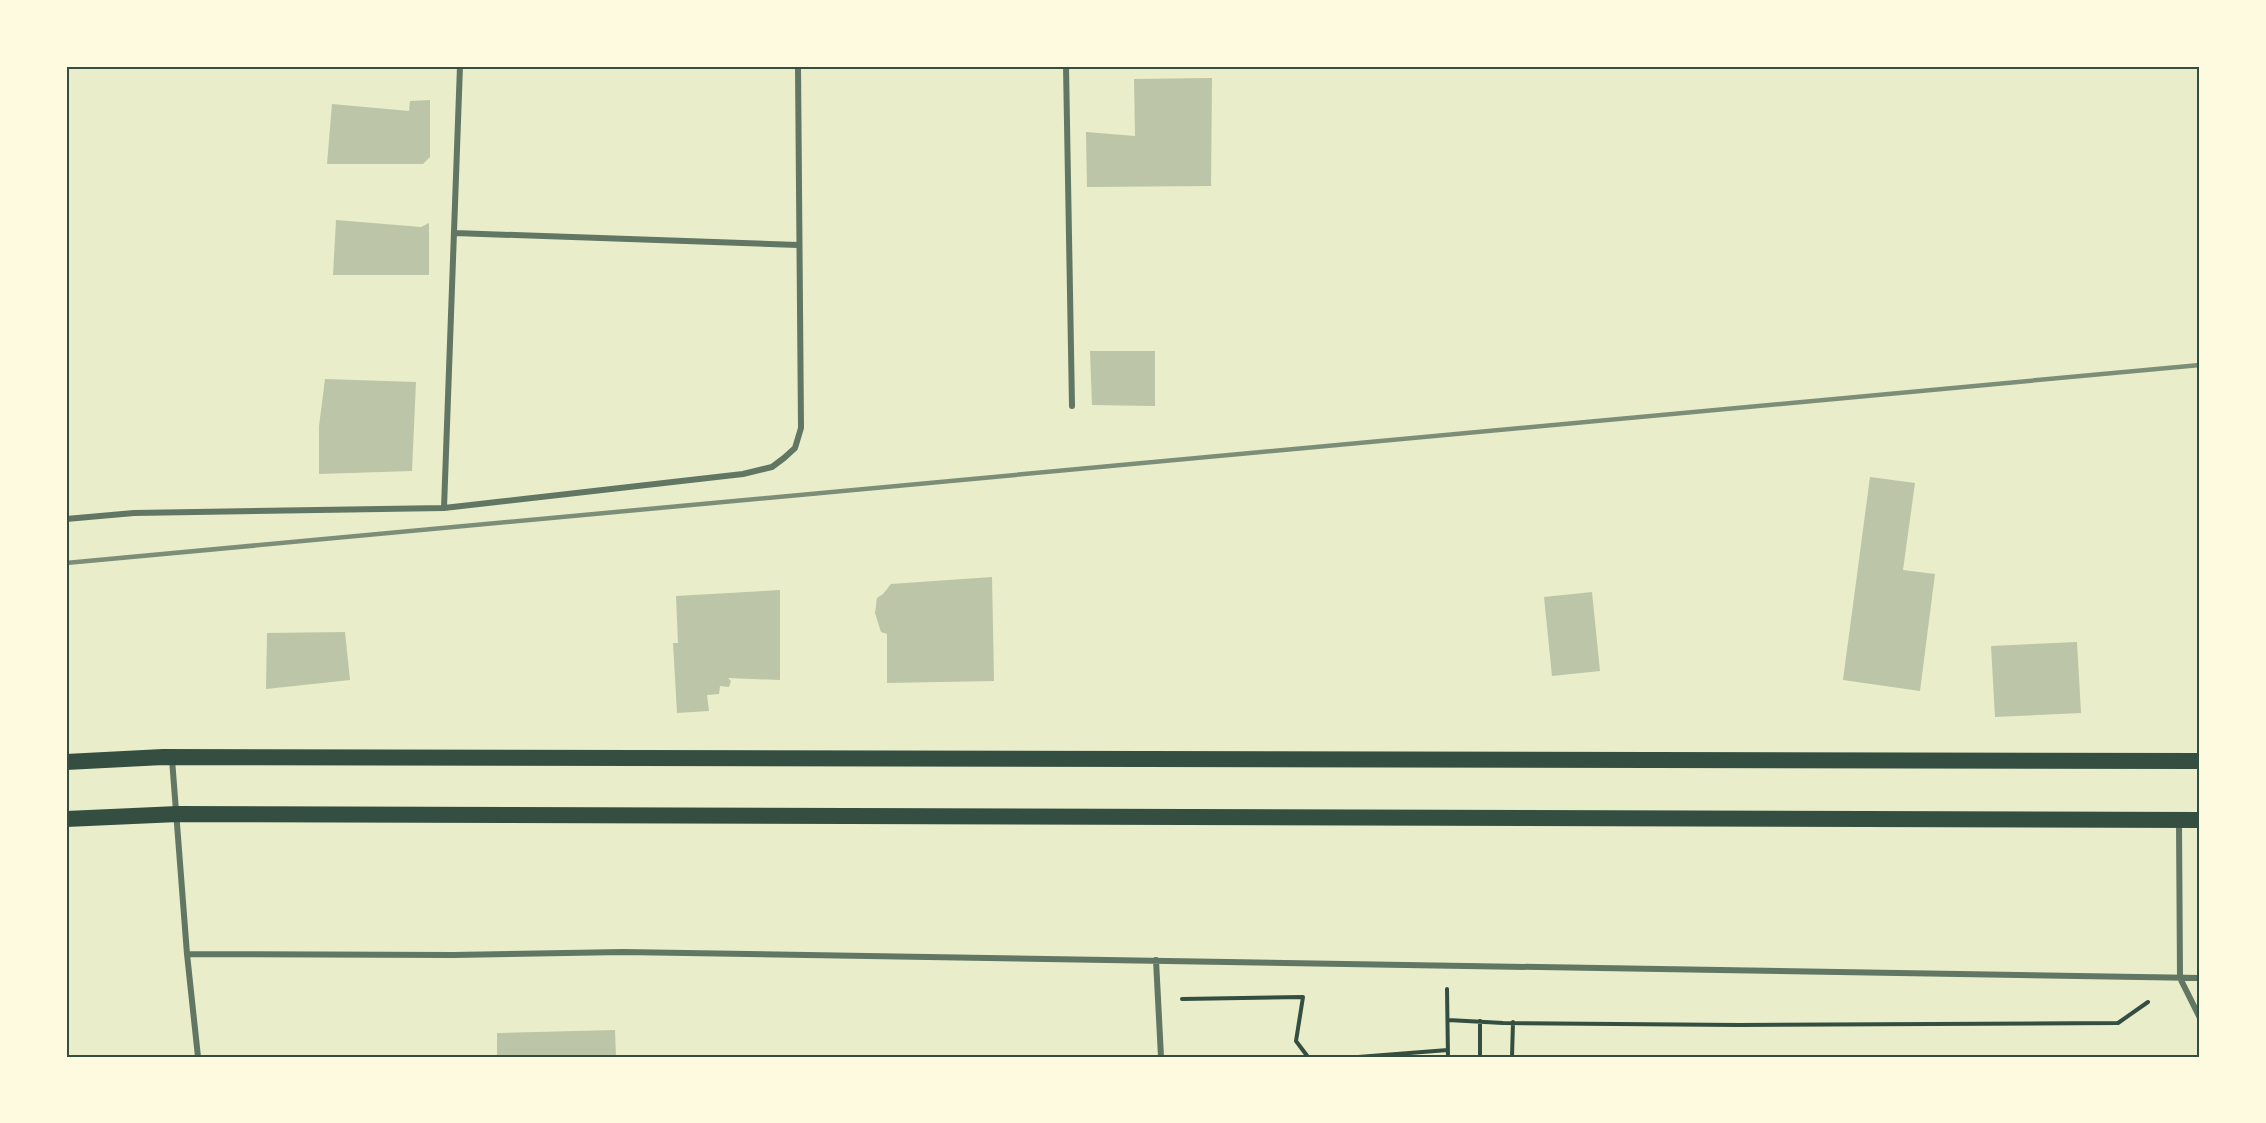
<svg xmlns="http://www.w3.org/2000/svg" width="2266" height="1123" font-family="Poppins,sans-serif">
  <style>
    .building { fill: #bcc5a7 }
    .lines { fill: none; stroke-linecap: round; stroke-linejoin: round }
    .path { stroke: #344e41; stroke-width: 4 }
    .minor { stroke: #617663; stroke-width: 6 }
    .trunk { stroke: #344e41; stroke-width: 16 }
    .rail { stroke: #7c8e77; stroke-width: 4.5 }
    .neatline { fill: none; stroke: #344e41; stroke-width: 2 }
  </style>
  <rect width="100%" height="100%" fill="#e9edc9"/>
  <path class="building" d="M1212,78l-1,108 -124,1 -1,-55 49,4 -1,-57z
    M430,100v57l-7,7h-96l5,-60 77,7 1,-10z
    M336,220l85,7 8,-4v52h-96z
    M1090,351h65v55l-63,-1z
    M325,379l91,3 -4,89 -93,3v-48z
    M1870,477l45,6 -12,87 32,4 -15,117 -77,-11z
    M992,577l2,104 -107,2v-49l-6,-2 -6,-19 2,-15 6,-4 8,-10z
    M780,590v90l-52,-2 3,3 -2,6 -9,-1 -1,8 -12,1 2,16 -32,2 -4,-70h5l-2,-47z
    M1592,592l8,79 -48,5 -8,-79z
    M345,632l5,48 -84,9 1,-56z
    M2077,642l4,71 -86,4 -4,-71z
    M615,1030l1,27h-119v-24z"/>
  <g class="lines">
    <path class="path" d="M1447,989l1,68
      M1182,999l121,-2 -7,44 12,16
      M1448,1020l55,3 236,2 379,-2 30,-21
      M1480,1021v36
      M1358,1057l90,-7
      M1512,1057l1,-35"/>
    <path class="minor" d="M1066,66l6,340
      M455,233l343,12
      M444,508l16,-442
      M66,519l68,-6 310,-5 299,-34 29,-7 12,-9 11,-10 6,-20 -3,-362
      M172,759l15,195 11,103
      M2179,823l1,155 20,40
      M187,954l266,1 170,-3 1577,26
      M1156,960l5,97"/>
    <path class="trunk" d="M66,762l97,-5 2037,4
      M66,819l112,-5 2022,6"/>
    <path class="rail" d="M66,563l2134,-198"/>
  </g>
  <rect width="2266" height="1123" fill="none" stroke="#fefae0" stroke-width="135"/>
  <rect x="68" y="68" width="2130" height="988" class="neatline"/>
</svg>
